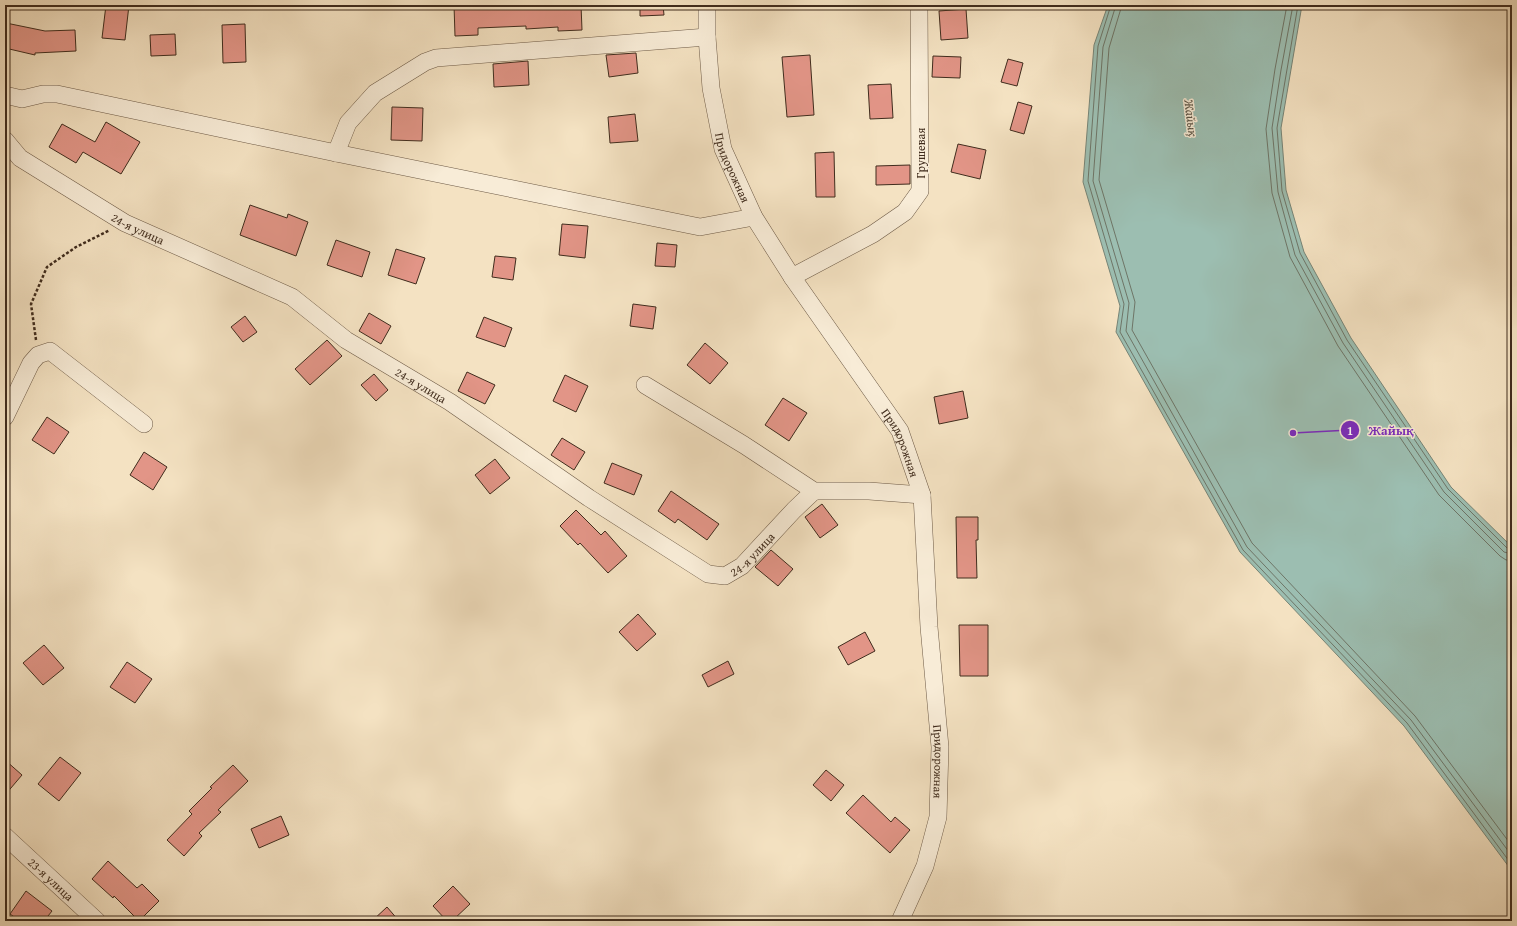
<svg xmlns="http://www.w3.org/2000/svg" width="1517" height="926" font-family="'Gentium Book Plus',serif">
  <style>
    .water { fill: #9cbeb1; stroke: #778476 }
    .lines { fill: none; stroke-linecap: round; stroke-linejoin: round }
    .shore { stroke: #6e7567; stroke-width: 1 }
    .building { fill: #e29587; stroke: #402c1d }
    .minor-casing { stroke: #6d5a46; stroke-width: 18 }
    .path { stroke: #402c1d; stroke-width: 2.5; stroke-dasharray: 3 2; stroke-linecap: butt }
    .minor { stroke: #f8ecd7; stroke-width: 17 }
    .labels { text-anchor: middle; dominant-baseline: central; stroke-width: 3; stroke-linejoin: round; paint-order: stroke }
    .street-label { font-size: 12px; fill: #402c1d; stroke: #f8ecd7 }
    .water-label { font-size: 13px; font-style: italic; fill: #575042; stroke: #f8ecd7 }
    .leader { fill: none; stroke: #7b2cbf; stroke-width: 1.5 }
    .callout-dot { fill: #7b2cbf; stroke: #f8ecd7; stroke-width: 1.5 }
    .mark-label { font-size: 12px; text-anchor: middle; font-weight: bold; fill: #fff }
    .callout-label { font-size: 13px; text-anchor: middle; font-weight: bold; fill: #7b2cbf; stroke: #f8ecd7; stroke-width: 3; stroke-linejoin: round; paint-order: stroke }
  </style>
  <rect width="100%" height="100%" fill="#f4e2c2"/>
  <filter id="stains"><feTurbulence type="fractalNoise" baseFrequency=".005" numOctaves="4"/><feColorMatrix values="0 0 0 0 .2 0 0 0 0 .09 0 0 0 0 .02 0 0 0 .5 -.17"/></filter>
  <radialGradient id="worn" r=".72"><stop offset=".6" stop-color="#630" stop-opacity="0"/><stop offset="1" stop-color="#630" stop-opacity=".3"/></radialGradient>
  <path class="water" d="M1108,5h194l-21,123 5,62 18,62 47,86 100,149 61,60v324l-108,-145 -164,-174 -124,-220 4,-26 -37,-124 11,-137z"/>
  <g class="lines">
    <path class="shore" d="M1111,5l-13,41 -10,135 36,123 -4,28 123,218 164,173 105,142
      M1116,5l-13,42 -10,134 36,122 -3,28 121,216 164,173 101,136
      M1122,5l-13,43 -10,132 36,122 -3,28 120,213 163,173 97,130
      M1287,5l-12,64 -9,60 6,64 18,64 48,89 101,149 61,61 6,4h6
      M1293,5l-12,65 -9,58 6,64 17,63 48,88 101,149 60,60 8,2
      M1298,5l-21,123 5,63 18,62 47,87 101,149 59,59 5,1"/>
  </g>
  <path class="building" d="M106,5h23l-4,35 -23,-2z
    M454,5h52v4l51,-2v-2h24l1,25 -24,1v-4l-32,2v-3l-48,2v7l-23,1z
    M640,5h23l1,10 -24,1z
    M966,9l2,29 -27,2 -2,-29z
    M6,23l39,8 30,-1 1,21 -41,2v2l-30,-7v-19z
    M245,24l1,38 -23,1 -1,-38z
    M175,34l1,21 -25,1 -1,-21z
    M636,53l2,20 -29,4 -3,-22z
    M810,55l4,60 -27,2 -5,-60z
    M933,56l28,1 -1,21 -28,-1z
    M1008,59l15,4 -6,23 -16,-4z
    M528,61l1,24 -35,2 -1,-23z
    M891,84l2,34 -23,1 -2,-34z
    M1018,102l14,4 -8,28 -14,-4z
    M392,107l31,1 -1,33 -31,-1z
    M635,114l3,27 -28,2 -2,-26z
    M106,122l34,20 -19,32 -38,-22 -7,11 -27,-16 13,-23 33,18z
    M958,144l28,6 -6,29 -29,-7z
    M834,152l1,45h-19l-1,-44z
    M910,165v19l-34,1v-19z
    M250,205l37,13 1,-4 20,8 -12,34 -56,-21z
    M562,224l26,2 -3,32 -26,-3z
    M336,240l34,12 -8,25 -35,-12z
    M657,243l20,2 -2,22 -20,-1z
    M396,249l29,9 -9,26 -28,-9z
    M495,256l21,2 -3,22 -21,-3z
    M633,304l23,3 -3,22 -23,-3z
    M369,313l22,13 -10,18 -22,-13z
    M245,316l12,16 -14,10 -12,-15z
    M484,317l28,11 -7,19 -29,-10z
    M327,340l15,16 -32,29 -15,-16z
    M705,343l23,20 -18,21 -23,-19z
    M467,372l28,13 -10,19 -27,-13z
    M374,374l14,16 -12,11 -15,-16z
    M565,375l23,11 -12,26 -23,-11z
    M963,391l5,27 -29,6 -5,-27z
    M783,398l24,15 -18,28 -24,-16z
    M47,417l22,15 -15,22 -22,-14z
    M562,438l23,14 -11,18 -23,-15z
    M144,452l23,15 -14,23 -23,-15z
    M495,459l15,19 -20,16 -15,-19z
    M612,463l30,12 -8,20 -30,-12z
    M671,491l48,33 -12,16 -29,-21 -3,4 -17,-12z
    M822,504l16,21 -18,13 -15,-21z
    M576,510l25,25 4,-4 22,25 -19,17 -28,-30 -2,2 -18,-19z
    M956,517h22v23h-2l1,38h-20z
    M771,550l22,19 -15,17 -23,-19z
    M638,614l18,20 -19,17 -18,-19z
    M959,625h29v51h-28z
    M865,632l10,19 -27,14 -10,-18z
    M44,645l20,23 -21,17 -20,-22z
    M728,661l6,13 -26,13 -6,-12z
    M127,662l25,17 -17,24 -25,-16z
    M60,757l21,16 -22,28 -21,-17z
    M5,760l17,15 -17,20z
    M233,765l15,16 -30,29 3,2 -22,21 3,3 -18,20 -17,-16 25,-26 -3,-3 23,-23 -2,-1z
    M826,770l18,15 -13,16 -18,-16z
    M863,795l28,27 4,-5 15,13 -20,23 -44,-40z
    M281,816l8,19 -30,13 -8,-19z
    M108,861l29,27 5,-4 17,17 -20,20 -25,-25 -1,2 -21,-19z
    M453,886l17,18 -18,17h-5l-14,-15z
    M26,891l26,20 -8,10h-24l-10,-7z
    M387,907l12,14h-27z"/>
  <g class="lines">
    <g class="minor-casing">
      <g id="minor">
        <path id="s1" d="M707,5v32l4,51 12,61 31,68 38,60 108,154 22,64 7,132 11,120 -2,70 -13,49 -25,55"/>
        <path d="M5,95l17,4 21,-5h14l279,59 364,74 54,-10"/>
        <path id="s2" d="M5,140l15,18 105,65 167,74 54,43 104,62 139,96 119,76 17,2 17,-10 52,-56 20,-19"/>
        <path d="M336,153l12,-30 27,-30 50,-31 11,-4 271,-21"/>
        <path d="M792,277l81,-43 32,-22 15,-21 -1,-186"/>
        <path d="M645,385l99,60 70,46h55l53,4"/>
        <path d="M5,417l26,-54 7,-8 12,-4 94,73"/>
        <path id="s3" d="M5,836l92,85"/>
      </g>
    </g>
    <path class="path" d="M36,340l-5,-36 16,-37 29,-20 34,-17"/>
    <use href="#minor" class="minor"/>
  </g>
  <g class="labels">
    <g class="street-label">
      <text transform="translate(920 153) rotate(-90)">Грушевая</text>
      <text stroke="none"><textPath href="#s1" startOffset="166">Придорожная</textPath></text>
      <text stroke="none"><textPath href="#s2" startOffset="161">24-я улица</textPath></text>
      <text stroke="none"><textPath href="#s2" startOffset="486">24-я улица</textPath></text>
      <text stroke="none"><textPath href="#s1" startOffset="490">Придорожная</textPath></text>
      <text stroke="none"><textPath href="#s2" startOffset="882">24-я улица</textPath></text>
      <text stroke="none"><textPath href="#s1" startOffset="814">Придорожная</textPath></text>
      <text stroke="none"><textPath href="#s3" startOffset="63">23-я улица</textPath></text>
    </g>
    <g class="water-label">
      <text transform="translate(1191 118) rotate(83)">Жайық</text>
    </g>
  </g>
  <path class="leader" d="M1293 433L1350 430"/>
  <g class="callout-dot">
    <circle cx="1293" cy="433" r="4"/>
    <circle cx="1350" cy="430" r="10"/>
  </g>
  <g class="mark-label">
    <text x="1350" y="435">1</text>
  </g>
  <g class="callout-label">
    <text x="1391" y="435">Жайық</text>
  </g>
  <rect width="1517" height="926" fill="none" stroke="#f4e2c2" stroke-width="20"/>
  <rect x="6" y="6" width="1505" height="914" fill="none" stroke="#402c1d" stroke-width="2"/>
  <rect x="10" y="10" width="1497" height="906" fill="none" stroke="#402c1d"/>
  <rect width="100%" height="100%" filter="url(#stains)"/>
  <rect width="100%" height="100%" fill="url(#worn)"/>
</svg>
